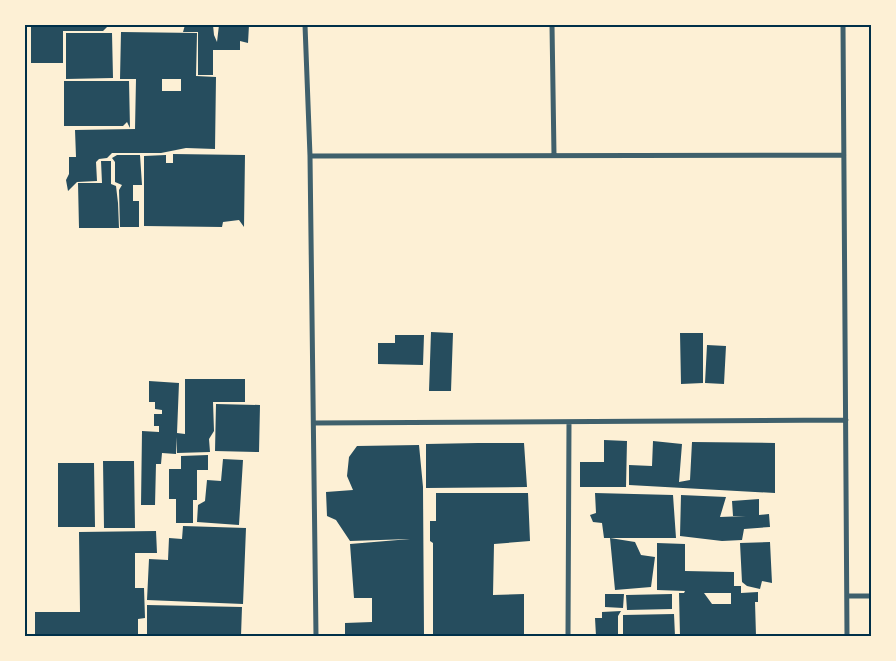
<svg xmlns="http://www.w3.org/2000/svg" width="896" height="661" font-family="'PT Sans',sans-serif">
  <style>
    .building { fill: #264d5e; fill-rule: evenodd }
    .lines { fill: none; stroke-linecap: round; stroke-linejoin: round }
    .minor { stroke: #3f606c; stroke-width: 5 }
    .neatline { fill: none; stroke: #003049; stroke-width: 2 }
  </style>
  <rect width="100%" height="100%" fill="#fdf0d5"/>
  <path class="building" d="M31,25h78l-6,6h-40v32h-32z
    M185,25h28l1,10 3,7 2,-17h30l-1,18 -8,-2v9h-27v25h-15v-43h-15z
    M121,32l76,1 -1,43 20,1 -1,72 -29,-1 -25,5h-49l-5,5 -8,1 -3,3 1,19 -20,1 -9,9 -2,-11 3,-6v-17h7l-1,-27 60,-1 1,-50h-16zM162,79h19v12h-19z
    M66,33h46l1,45 -47,1z
    M64,81h65l1,47 -3,-6 -4,4h-59z
    M173,154l72,1 -1,72 -5,-7 -16,2 -1,5 -78,-1v-70l22,-1v8h7z
    M117,155h23l2,30h-9v16h6v26h-19l-1,-37 3,-5 -7,-3v-20l-3,-4z
    M101,161h10v23l5,2 2,17 1,25h-40l-1,-45h24z
    M431,332l22,1 -2,58h-22z
    M680,333h23v50l-22,1z
    M395,335h29l-1,30 -45,-1v-21h17z
    M707,345l19,1 -2,38 -19,-1z
    M185,379h60v23h-32l1,29 -5,8 1,13 -33,1v-16l-1,17 -14,-1 -1,11h-5l-1,41h-14l1,-74 17,1v-6h-5v-12h8v-4l-7,-1v-7h-6v-21l30,2 -2,50 8,1z
    M216,404l44,1 -1,47 -44,-1z
    M604,440l23,1 -1,46h-46v-25h24z
    M653,441l29,3 -3,38 11,-2 2,-38 83,1v50l-146,-8v-20l23,1z
    M478,443h46l3,44 -101,1v-44z
    M419,445l4,42 1,149h-79v-13l27,-1v-24h-18l-4,-54 60,-5 -60,2 -14,-21 -9,-4 -1,-24 27,-2 -6,-14 2,-19 8,-11z
    M208,455v15h-11v30h-4v23h-17v-24h-7v-30h12v-13z
    M223,459l20,1 -4,65 -42,-3 1,-17 7,-4 2,-21 14,1z
    M103,461h31l1,67h-31z
    M58,463h36l1,64h-37z
    M436,493h92l2,48 -36,3 -1,51 31,-1v42h-91v-93l-3,-2v-20h6z
    M595,493l78,2 3,43h-66l25,4 6,13 14,2 -4,30 -36,3 -5,-52h-6l-2,-15 -9,-1 -3,-7 6,-2z
    M681,495l45,2 -6,20 26,-1h-13l-1,-15 27,-2v16l10,-1 1,13 -26,2 -2,11 -20,1 -42,-5z
    M183,526l63,2 -3,76 -96,-4 2,-41 19,1 1,-22 13,1z
    M156,531l1,22h-22v35h9l1,30 -7,1v17h-103v-24h45l-1,-80z
    M770,542l2,41 -10,-2 -2,8 -13,-3 -5,-4 -2,-39z
    M657,543l28,1v27l49,1v14h7v7l17,-1v10h-3l1,34h-76l-1,-43h5l1,-2 -28,-1zM704,593h27v11h-19z
    M605,594h19l-1,14 -18,-1z
    M672,594v15l-45,1 -1,-15z
    M147,605l95,2 -1,29h-94z
    M621,611l-3,5v20h-22l-1,-18h7v-6z
    M674,614l1,22h-52v-21z"/>
  <g class="lines">
    <path class="minor" d="M305,25l5,131 6,480
      M552,25l2,130
      M843,25l4,611
      M310,156l534,-1
      M314,423l532,-3
      M847,596h24
      M568,636l1,-214"/>
  </g>
  <rect width="896" height="661" fill="none" stroke="#fdf0d5" stroke-width="52"/>
  <rect x="26" y="26" width="844" height="609" class="neatline"/>
</svg>
